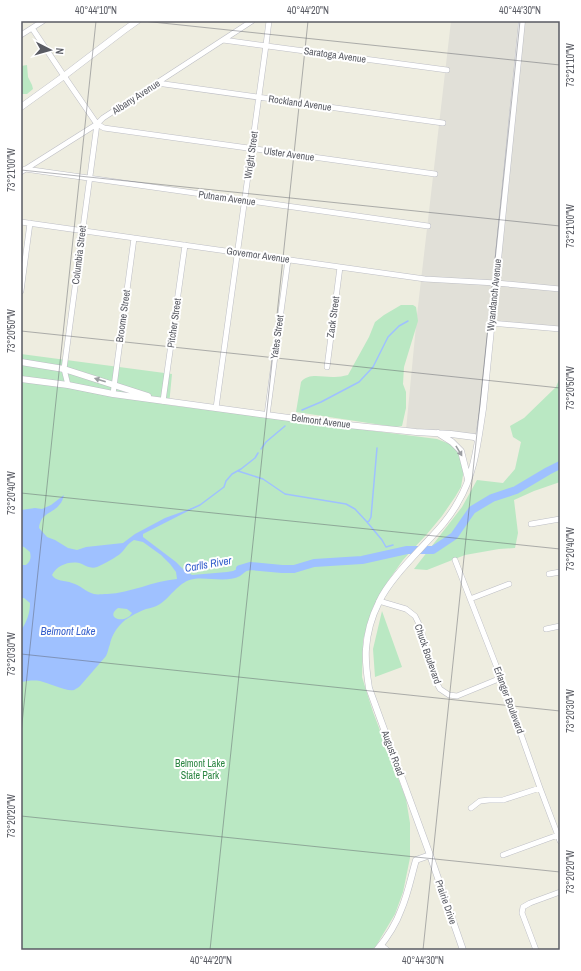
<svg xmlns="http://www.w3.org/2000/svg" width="581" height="971" font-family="'Archivo Narrow',sans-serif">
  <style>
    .industrial { fill: #e1e0d8 }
    .green { fill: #bae8c3 }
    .water { fill: #9fc1ff; fill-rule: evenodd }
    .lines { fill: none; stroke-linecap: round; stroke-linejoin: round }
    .stream { stroke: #9fc1ff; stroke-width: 1.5 }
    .river { stroke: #9fc1ff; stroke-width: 8 }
    .minor-casing { stroke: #bdbec5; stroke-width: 6 }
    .tertiary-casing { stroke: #bdbec5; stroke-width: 7 }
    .minor { stroke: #fff; stroke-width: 5 }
    .tertiary { stroke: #fff; stroke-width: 6 }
    .oneway { fill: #9b9da1 }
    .ticks { fill: none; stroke: #595b63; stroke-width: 1; stroke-opacity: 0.45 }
    .labels { text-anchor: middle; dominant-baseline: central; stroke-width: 4; stroke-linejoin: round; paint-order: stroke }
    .street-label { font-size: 10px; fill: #595b63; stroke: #fff }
    .park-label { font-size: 10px; fill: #2d8643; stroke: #fff }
    .water-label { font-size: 11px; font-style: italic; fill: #3761cc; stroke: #fff }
    .neatline { fill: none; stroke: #595b63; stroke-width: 1.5 }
    .ticks-label { font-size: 10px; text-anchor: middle; fill: #595b63 }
  </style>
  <rect width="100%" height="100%" fill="#eeede0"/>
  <path class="industrial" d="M451,21h109v308l-68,-9 -14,119 -72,-9 11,-115z"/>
  <path class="green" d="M27,65l1,12 4,8 1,4 -6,5h-6v-28z
    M401,305h12l3,2 2,14 -14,46 -1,17 3,8v16l-4,18 -7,1 -99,-15 5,-30c8,-10 23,-4 34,-5 4,0 8,-1 13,-2l21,-38 6,-15 9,-7z
    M21,354l151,20 -3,31 268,34 13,5 9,9 5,13 -1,9 -2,12 -6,10 -13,19 -15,18 -24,26 -15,21 -15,26 -10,33 -1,37 11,35 33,87 4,24v35l-7,34 -8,22 -19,32 -4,4h-351z
    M560,377v105l-26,9 -20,9 4,33 -3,15 -16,1 -34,6 -38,15 -13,-1 48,-62 15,-27 26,3 12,-14 6,-27 -8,-5 -3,-11 14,-8 32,-31z
    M382,611l20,56 -27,10 -2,-28z"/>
  <path class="water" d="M64,495c-1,3 -2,7 -4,9 -7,10 -19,8 -21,24l8,9 8,3 13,8 9,2 9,-3 37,-4 12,-9 30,-16 33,-12 -55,28v3l33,25 7,7 9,6 35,-3 6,-1 12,-6 4,-1v4c-3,3 -6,6 -9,8 -13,7 -32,1 -46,3 -15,2 -22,17 -34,25 -5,3 -9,4 -14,5 -10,4 -20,9 -26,16 -5,5 -9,13 -10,19 -2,5 -2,8 -4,12l-26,30c-1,1 -4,3 -6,4 -7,2 -25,-7 -34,-9 -7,-1 -13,0 -19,1v-52c6,-8 9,-18 9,-27l-6,-5h-3v-33h5c5,-4 5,-7 4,-13l-6,-5 -3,-1v-36l14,-2 7,1 9,-4zM134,540l9,2 18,13 9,9 6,8 1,7c-24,2 -46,14 -70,15 -5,0 -9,1 -13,0 -8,-2 -14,-9 -22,-11 -7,-3 -16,-1 -20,-8 5,-10 19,-15 30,-11 4,2 9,5 15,3 5,-2 20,-10 24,-14 6,-6 6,-9 13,-13zM118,608l9,1 5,4c-7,12 -28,5 -14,-5z"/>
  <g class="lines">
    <path class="stream" d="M302,410l19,-8 38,-20 14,-15 15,-30 11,-11 9,-5
      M261,449l5,-7 19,-16
      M238,471l25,8 22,15 61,10 9,5 12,13 2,-1 2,-4 6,-69
      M189,510l11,-5 24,-18 2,-6 6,-7 9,-5 14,-11 3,-5
      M367,522l15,18 4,7 7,-2"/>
    <path class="river" d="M240,569l10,-3 32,3h12l20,-6 48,-3 45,-10h26l21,-14 18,-26 20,-12 24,-8 32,-19 12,-6"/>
    <g class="minor-casing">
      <path id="minor" d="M32,28l32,48 33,48 7,4 331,46
        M21,35l22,-14
        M223,40l224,30
        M157,83l286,40
        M25,169l403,57
        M21,172l76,-48 6,-6 149,-97
        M21,222l404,57 71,4 64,6
        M21,291l9,-68
        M491,323l69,6
        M327,367l13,-100
        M68,385l-4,-16 33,-245
        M113,394l21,-156
        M163,401l22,-156
        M216,408l50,-363 3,-24
        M267,415l21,-155
        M531,524l29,-5
        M455,560l46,118 39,110 20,53
        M549,574l11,-2
        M470,599l39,-15
        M379,601l27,8 9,7 5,10 15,54 5,9 9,6 8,1 44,-18
        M546,629l14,-3
        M471,808l9,-7 9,-1h14l37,-12
        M503,855l55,-20
        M381,945l6,5
        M536,950l-14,-37 1,-6 7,-4 30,-11"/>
    </g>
    <g class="tertiary-casing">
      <path id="tertiary" d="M21,107l43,-31 59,-45 14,-10
        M21,362l43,7 84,27
        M21,379l47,6 45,9 206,28 97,10 35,2 23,3 4,2
        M438,433l14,9 9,9 7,28
        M377,950c9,-11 19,-26 24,-40 7,-16 10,-33 15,-50l14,-5
        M463,950l-33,-95 -61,-167c-2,-13 -4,-26 -3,-39 1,-16 6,-33 13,-47 8,-18 29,-40 43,-55 13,-14 27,-28 36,-45 17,-28 20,-62 25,-93l39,-388"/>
    </g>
    <use href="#minor" class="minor"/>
    <use href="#tertiary" class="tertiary"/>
  </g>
  <defs><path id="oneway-solid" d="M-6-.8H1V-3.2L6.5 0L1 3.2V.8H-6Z"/></defs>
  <g class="oneway">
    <use href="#oneway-solid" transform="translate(100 380) rotate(-162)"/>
    <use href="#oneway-solid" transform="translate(459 451) rotate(59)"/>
  </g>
  <path class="ticks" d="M143,21l417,44M21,170l539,56M21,331l539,57M21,493l539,56M21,654l539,57M21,733l75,-712M21,816l539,56M210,950l98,-929M423,950l97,-929"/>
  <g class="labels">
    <g class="street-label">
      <text transform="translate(335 55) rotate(8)">Saratoga Avenue</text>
      <text transform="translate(136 97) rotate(-33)">Albany Avenue</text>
      <text transform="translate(300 103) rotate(8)">Rockland Avenue</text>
      <text transform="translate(289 154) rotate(8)">Ulster Avenue</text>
      <text transform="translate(251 155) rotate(-82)">Wright Street</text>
      <text transform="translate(227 198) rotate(8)">Putnam Avenue</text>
      <text transform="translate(79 255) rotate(-83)">Columbia Street</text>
      <text transform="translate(258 255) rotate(8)">Governor Avenue</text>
      <text transform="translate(494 295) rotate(-84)">Wyandanch Avenue</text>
      <text transform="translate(123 316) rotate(-82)">Broome Street</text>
      <text transform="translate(333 317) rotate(-82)">Zack Street</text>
      <text transform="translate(174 323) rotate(-82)">Pitcher Street</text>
      <text transform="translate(277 337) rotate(-82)">Yates Street</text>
      <text transform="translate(321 421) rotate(7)">Belmont Avenue</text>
      <text transform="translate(428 654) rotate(71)">Chuck Boulevard</text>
      <text transform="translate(509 700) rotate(70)">Erlanger Boulevard</text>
      <text transform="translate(393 753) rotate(70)">August Road</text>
      <text transform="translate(446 902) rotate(71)">Prairie Drive</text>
    </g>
    <g class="park-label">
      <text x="200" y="763">Belmont Lake<tspan x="200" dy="12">State Park</tspan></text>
    </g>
    <g class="water-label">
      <text transform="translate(208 564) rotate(-10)">Carlls River</text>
      <text x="68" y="631">Belmont Lake</text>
    </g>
  </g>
  <rect width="581" height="971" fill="none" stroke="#ffffff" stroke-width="44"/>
  <g transform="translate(50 50) rotate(96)" stroke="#ffffff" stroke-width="3" paint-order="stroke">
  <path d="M0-3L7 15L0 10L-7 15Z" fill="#595b63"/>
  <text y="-6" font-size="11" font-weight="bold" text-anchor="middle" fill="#595b63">N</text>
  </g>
  <rect x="22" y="22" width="537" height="927" class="neatline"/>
  <g class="ticks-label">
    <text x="96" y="14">40°44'10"N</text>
    <text x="308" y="14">40°44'20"N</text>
    <text x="520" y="14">40°44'30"N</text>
    <text transform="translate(570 65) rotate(-90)" y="4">73°21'10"W</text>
    <text transform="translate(11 170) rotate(-90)" y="4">73°21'00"W</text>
    <text transform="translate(570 226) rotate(-90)" y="4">73°21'00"W</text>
    <text transform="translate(11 331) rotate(-90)" y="4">73°20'50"W</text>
    <text transform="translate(570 388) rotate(-90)" y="4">73°20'50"W</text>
    <text transform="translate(11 493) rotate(-90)" y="4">73°20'40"W</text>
    <text transform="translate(570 549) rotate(-90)" y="4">73°20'40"W</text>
    <text transform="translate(11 654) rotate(-90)" y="4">73°20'30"W</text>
    <text transform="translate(570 711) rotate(-90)" y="4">73°20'30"W</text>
    <text transform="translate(11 816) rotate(-90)" y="4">73°20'20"W</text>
    <text transform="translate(570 872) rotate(-90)" y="4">73°20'20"W</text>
    <text x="211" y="964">40°44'20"N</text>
    <text x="423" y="964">40°44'30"N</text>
  </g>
</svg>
